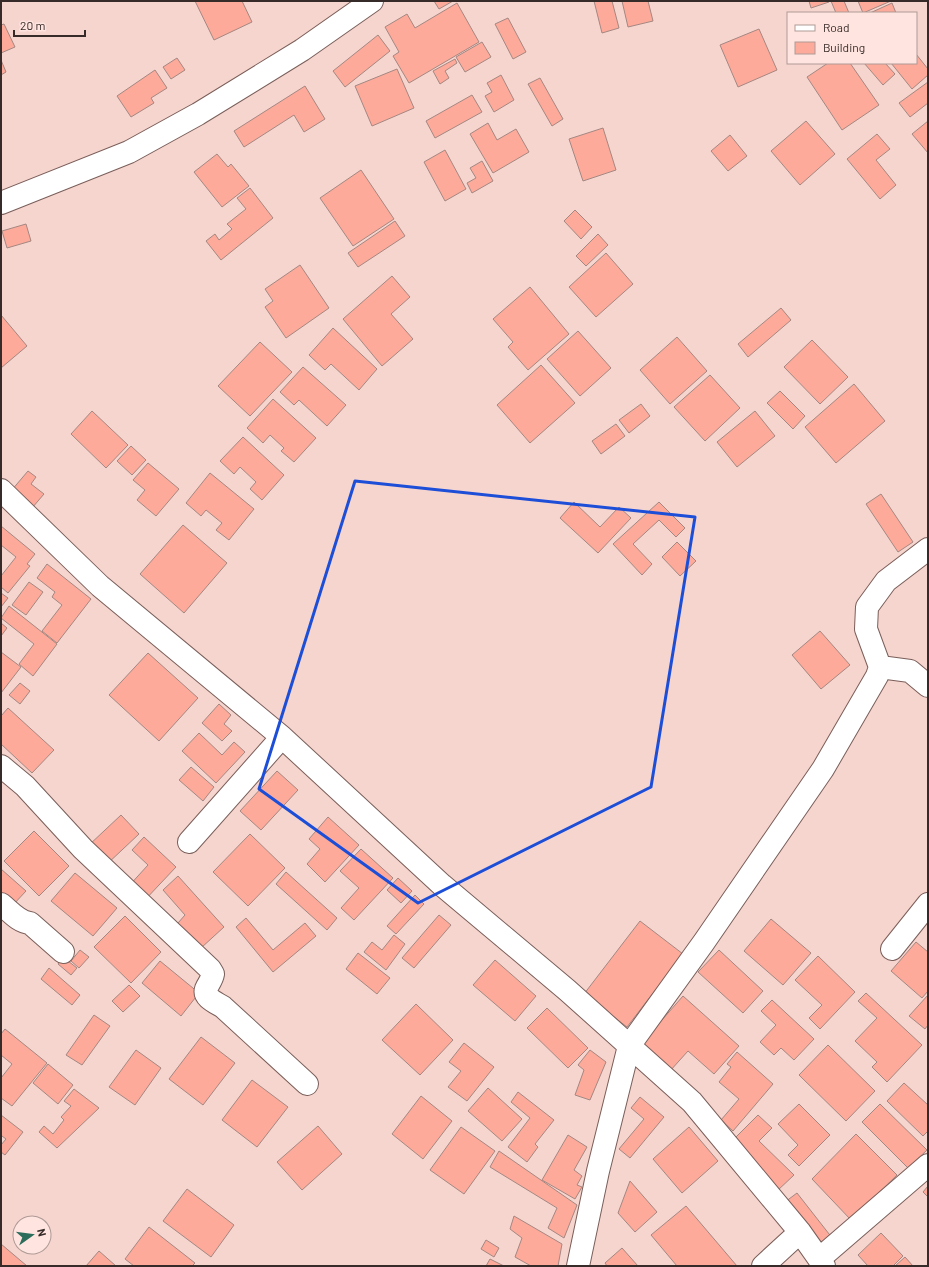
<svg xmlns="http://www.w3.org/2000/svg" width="929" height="1267" font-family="Barlow,sans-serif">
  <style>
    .building { fill: #fdaa9b; stroke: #a58781 }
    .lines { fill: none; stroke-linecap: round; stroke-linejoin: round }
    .minor-casing { stroke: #7a5e59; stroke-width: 24 }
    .minor { stroke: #fff; stroke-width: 22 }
    .marked { fill: none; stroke: #1d4ed8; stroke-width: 3; stroke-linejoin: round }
  </style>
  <rect width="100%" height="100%" fill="#f6d5cf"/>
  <path class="building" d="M195,1h47l10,21 -38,18z
    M434,1h19l-14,8z
    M594,1h18l7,27 -17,5z
    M622,1h26l5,20 -25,6z
    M809,1h20v1l-18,6z
    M831,1h13l5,12h-13z
    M858,1h33l-28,12z
    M457,3l22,39 -70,41 -16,-27 6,-4 -14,-25 22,-13 8,14z
    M892,3l4,10h-26z
    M508,18l18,34 -13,7 -18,-35z
    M4,24l11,23 -14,6v-28z
    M759,29l18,41 -39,17 -18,-42z
    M378,35l12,16 -45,36 -12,-16z
    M482,42l9,15 -26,15 -9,-15z
    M916,54l12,15v6l-16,14 -21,-26h25z
    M177,58l8,12 -14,9 -8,-12z
    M455,59l2,4 -12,8 4,7 -9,6 -7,-13z
    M1,60l5,12 -5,3z
    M828,63h22l29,42 -37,25 -35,-53z
    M864,63h21l10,11 -12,11z
    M397,69l17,39 -42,18 -17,-40z
    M155,70l12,18 -16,10 3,5 -23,14 -14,-21z
    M501,75l13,25 -20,12 -9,-16 7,-4 -5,-9z
    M540,78l23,41 -11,7 -24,-42z
    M928,82v21l-18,14 -11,-14z
    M305,86l20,33 -21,13 -10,-17 -50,32 -10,-16z
    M472,95l10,17 -47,26 -9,-17z
    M806,121l29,33 -35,31 -29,-34z
    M928,121v32l-16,-19z
    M488,123l9,17 19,-11 13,23 -36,21 -23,-39z
    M603,128l13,42 -33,11 -14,-42z
    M877,134l13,15 -14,11 20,25 -16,14 -33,-40z
    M730,135l17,21 -19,15 -17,-20z
    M445,150l21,39 -21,12 -21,-39z
    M217,154l11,13 3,-3 18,22 -27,21 -28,-35z
    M482,161l11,20 -21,12 -5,-10 9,-5 -6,-10z
    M361,170l33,49 -41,27 -33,-48z
    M250,188l23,30 -52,42 -15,-19 9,-7 4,6 13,-11 -5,-5 19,-15 -9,-11z
    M575,210l17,17 -11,12 -17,-18z
    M395,221l10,15 -47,31 -10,-14z
    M26,224l5,17 -24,7 -5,-17z
    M598,234l10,11 -22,21 -10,-10z
    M606,253l27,31 -37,33 -27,-30z
    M300,265l29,43 -43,30 -21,-31 8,-6 -8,-12z
    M392,276l18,21 -19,17 22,25 -31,27 -39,-47z
    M530,287l39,47 -41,36 -20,-23 5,-5 -20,-23z
    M781,308l10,12 -43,37 -10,-13z
    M1,315l26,31 -26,22z
    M333,328l44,41 -18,21 -28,-26 -6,6 -16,-15z
    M578,331l33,37 -31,28 -33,-37z
    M677,337l30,34 -37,33 -30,-34z
    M812,340l36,37 -28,27 -36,-37z
    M260,342l32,30 -42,44 -32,-30z
    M541,365l34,38 -45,40 -33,-38z
    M303,367l43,38 -19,21 -28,-26 -5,5 -14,-13z
    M710,375l30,33 -35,33 -31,-34z
    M854,384l31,37 -49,42 -31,-36z
    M780,391l25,25 -12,13 -26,-26z
    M273,399l43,39 -22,24 -13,-11 3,-3 -14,-13 -7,8 -16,-15z
    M641,404l9,12 -21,17 -10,-13z
    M92,411l36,34 -22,23 -35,-34z
    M755,411l20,25 -38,31 -20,-25z
    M616,424l9,12 -24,18 -9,-13z
    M243,437l41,38 -22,25 -12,-11 6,-7 -16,-15 -6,7 -14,-13z
    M131,446l15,14 -14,15 -15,-14z
    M148,463l31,26 -23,27 -19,-16 8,-10 -12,-10z
    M28,471l8,6 -5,7 13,10 -12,14 -21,-17z
    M210,473l44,36 -25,31 -13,-10 6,-7 -16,-13 -5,6 -15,-13z
    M881,494l32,48 -15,10 -32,-48z
    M574,502l26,25 19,-20 12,11 -33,35 -38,-35z
    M659,502l26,26 -9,9 -17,-17 -26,24 19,20 -10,11 -29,-31z
    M183,525l44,38 -43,50 -44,-39z
    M1,526l34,28 -8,10 3,2 -22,27 -7,-6v-11l15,-19 -15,-12z
    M677,542l19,19 -16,15 -18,-19z
    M47,564l44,35 -34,44 -15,-12 20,-26 -10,-8 3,-5 -18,-14z
    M29,582l14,10 -17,23 -14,-10z
    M1,593l7,5 -7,9z
    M9,606l48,38 -24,32 -14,-12 15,-20 -33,-26z
    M1,623l6,5 -6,8z
    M820,631l30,34 -29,24 -29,-34z
    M1,652l20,15 -20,26z
    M148,653l50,45 -39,43 -50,-46z
    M20,683l10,8 -10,13 -11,-9z
    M219,704l12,11 -7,9 8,7 -10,10 -20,-18z
    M8,708l46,42 -22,23 -31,-29v-28z
    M199,733l23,22 12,-13 11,10 -29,31 -34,-32z
    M191,767l23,20 -11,14 -24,-21z
    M277,771l21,19 -37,40 -21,-19z
    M121,815l18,19 -33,31 -18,-19z
    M328,817l31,28 -34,37 -18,-18 13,-15 -11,-10z
    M34,831l35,35 -30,30 -35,-35z
    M250,834l35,34 -37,38 -35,-34z
    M144,837l32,30 -33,35 -16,-14 21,-23 -16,-15z
    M361,849l32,29 -39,42 -13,-12 18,-20 -19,-17z
    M1,869l25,22 -13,14 -12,-10z
    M286,872l51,46 -10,12 -51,-46z
    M75,873l42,35 -24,28 -42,-35z
    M178,876l46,51 -23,21 -23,-25 7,-8 -22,-25z
    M398,878l14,13 -11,12 -14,-13z
    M415,895l9,9 -28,30 -9,-8z
    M439,915l12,10 -37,43 -12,-10z
    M125,916l36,36 -30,31 -37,-36z
    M246,918l27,32 32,-27 11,13 -43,36 -37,-45z
    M771,919l40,34 -28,32 -39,-34z
    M640,921l43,33 -56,73 -43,-33z
    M394,935l11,9 -19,26 -22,-18 8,-10 10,8z
    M916,942l12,10v39l-6,7 -31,-27z
    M80,950l9,7 -10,11 -8,-7z
    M719,950l44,41 -20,22 -45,-41z
    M358,953l32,25 -13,16 -31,-25z
    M818,956l37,36 -35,37 -11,-11 13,-13 -27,-25z
    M63,957l14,11 -6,7 -13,-11z
    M495,960l41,36 -21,25 -42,-36z
    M160,961l39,32 -18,23 -39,-33z
    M49,968l31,27 -8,10 -31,-26z
    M129,985l11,11 -17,16 -11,-11z
    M866,993l56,52 -35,37 -15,-15 5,-5 -22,-21 22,-23 -19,-17z
    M928,995v30l-3,4 -16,-13z
    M683,996l56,50 -25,28 -26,-23 -18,20 -30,-26z
    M772,1000l42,39 -20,21 -13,-12 -7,7 -14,-13 16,-17 -15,-14z
    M416,1004l37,36 -33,35 -38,-35z
    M547,1008l41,40 -20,20 -41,-40z
    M94,1015l16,11 -28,39 -16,-10z
    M5,1029l42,34 -35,43 -11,-8v-20l11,-14 -11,-9v-21z
    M201,1037l34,26 -32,42 -34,-26z
    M464,1043l30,24 -27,34 -19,-14 13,-16 -12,-9z
    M828,1045l47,46 -29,30 -47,-46z
    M136,1050l25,18 -26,37 -26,-18z
    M590,1050l16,12 -16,38 -15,-5 9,-25 -6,-5z
    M737,1052l36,32 -40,47 -12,-11 18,-21 -20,-17 12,-15 -4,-3z
    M48,1064l25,21 -15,19 -25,-21z
    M252,1080l36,27 -31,40 -35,-27z
    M904,1083l24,22v26l-5,5 -36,-35z
    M488,1088l34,31 -20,22 -34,-30z
    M74,1089l25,19 -42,40 -18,-16 5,-6 9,8 11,-14 -3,-3 10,-11 -7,-5z
    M518,1092l36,28 -19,24 3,3 -11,15 -19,-15 22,-29 -19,-16z
    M421,1096l31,25 -29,38 -31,-25z
    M640,1097l24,20 -34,41 -11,-9 25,-30 -13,-11z
    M799,1104l31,31 -31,31 -11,-11 10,-10 -20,-21z
    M880,1104l47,46 -19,18 -46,-46z
    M1,1115l22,17 -18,23 -4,-3v-7l5,-6 -4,-3 -1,1z
    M758,1115l14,13 -13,13 35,34 -17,16 -47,-48z
    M318,1126l24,28 -40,36 -25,-28z
    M461,1127l34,24 -31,43 -34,-24z
    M689,1127l29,34 -36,32 -29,-34z
    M856,1134l41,41 -46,45 -39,-41z
    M568,1135l19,12 -13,23 8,6 -5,9 5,2 -7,12 -33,-19z
    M499,1151l78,54 -13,33 -16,-10 9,-20 -67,-41z
    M630,1181l27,31 -22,20 -17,-19z
    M928,1186v11l-5,-5z
    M187,1189l47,36 -23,32 -48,-36z
    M797,1193l36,46 -12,9 -36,-46z
    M686,1206l51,60h-60l-26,-31z
    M514,1216l48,28 -4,22h-27l-16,-9 7,-19 -12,-9z
    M149,1227l46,36 -3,3h-58l-9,-7z
    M881,1233l22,23 -10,10h-25l-10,-11z
    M486,1240l13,8 -5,9 -13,-8z
    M1,1244l26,22h-24l-2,-2z
    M622,1248l16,18h-31l-2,-3z
    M99,1251l17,15h-30z
    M905,1257l8,9h-18z
    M490,1259l14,7h-18z"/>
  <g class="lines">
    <g class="minor-casing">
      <path id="minor" d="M1,203l128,-51 69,-38 104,-64 70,-49
        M1,490l99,96 182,151 160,148 125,105 125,112 108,130 24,34
        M880,667l30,4 18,15
        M1,766l24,20 58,63 127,120 3,5c-1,6 -5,10 -7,15 -3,9 11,14 17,18l84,77
        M189,842l93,-105
        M1,904c9,7 17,18 29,19l33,29
        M892,949l36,-45
        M819,1259l109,-94
        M578,1266l20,-95 31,-125 75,-104 119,-173 54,-93 3,-9 -14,-38 1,-22 19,-26 42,-32
        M763,1266l37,-34"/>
    </g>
    <use href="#minor" class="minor"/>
  </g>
  <path class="marked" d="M355,481l340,36 -44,270 -233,116 -159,-114z"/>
  <rect width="929" height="1267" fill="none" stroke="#372b29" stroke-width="4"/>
  <rect x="787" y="12" width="130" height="52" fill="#ffe4df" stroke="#af9a96"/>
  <rect x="795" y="25" width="20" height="6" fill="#ffffff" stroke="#af9a96"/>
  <text x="823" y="32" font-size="12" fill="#372b29">Road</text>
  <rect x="795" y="42" width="20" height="12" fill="#fdaa9b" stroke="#af9a96"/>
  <text x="823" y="52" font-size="12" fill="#372b29">Building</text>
  <g transform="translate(32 1235) rotate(76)"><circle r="19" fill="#ffe4df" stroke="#af9a96"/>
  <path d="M0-3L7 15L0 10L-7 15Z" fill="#2c6c5b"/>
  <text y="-6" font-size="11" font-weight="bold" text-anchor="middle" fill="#372b29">N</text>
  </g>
  <path d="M14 30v6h71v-6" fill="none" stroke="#372b29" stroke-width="2"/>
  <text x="20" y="30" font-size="12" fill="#372b29" stroke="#ffe4df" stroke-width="3" paint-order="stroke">20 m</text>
</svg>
